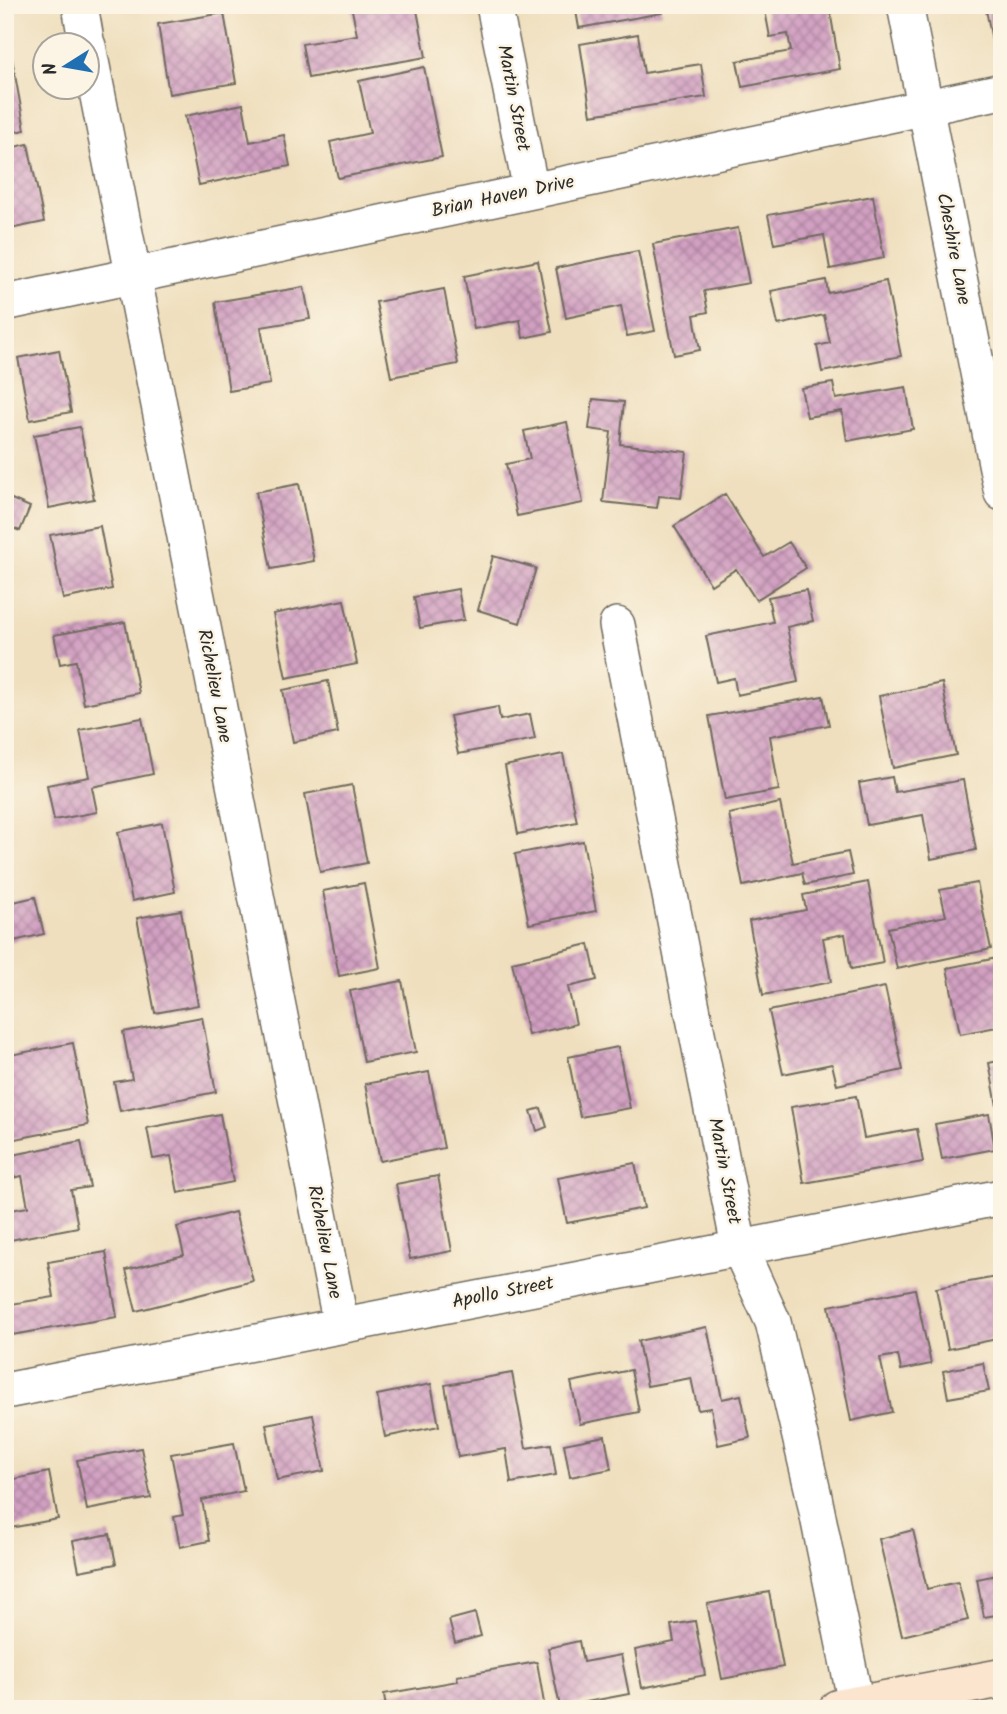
<svg xmlns="http://www.w3.org/2000/svg" width="1007" height="1714" font-family="Kalam,sans-serif">
  <style>
    .building { fill: url(#building-cross-hatch) }
    .lines { fill: none; stroke-linecap: round; stroke-linejoin: round }
    .minor-casing { stroke: #706a5e; stroke-width: 38 }
    .secondary-casing { stroke: #706a5e; stroke-width: 41 }
    .minor { stroke: #fff; stroke-width: 35 }
    .secondary { stroke: #fbe5cf; stroke-width: 38 }
    .labels { text-anchor: middle; dominant-baseline: central; stroke-width: 5; stroke-linejoin: round; paint-order: stroke }
    .street-label { font-size: 19px; fill: #2b2b2b; stroke: #fcf5e5 }
  </style>
  <defs>
    <pattern id="building-cross-hatch" width="8" height="8" patternUnits="userSpaceOnUse" patternTransform="scale(1.75)"><rect width="8" height="8" fill="#d2a0c2"/><path d="M0 0l8 8M0 8l8-8" fill="none" stroke="#ab839e"/></pattern>
  </defs>
  <rect width="100%" height="100%" fill="#fcf5e5"/>
  <filter id="ink" filterUnits="userSpaceOnUse"><feTurbulence type="fractalNoise" baseFrequency=".0143" numOctaves="2"/><feDisplacementMap in="SourceGraphic" scale="14" xChannelSelector="R" yChannelSelector="G"/><feConvolveMatrix kernelMatrix="1 2 1 2 8 2 1 2 1" color-interpolation-filters="sRGB"/></filter>
  <filter id="wash" filterUnits="userSpaceOnUse"><feTurbulence type="fractalNoise" baseFrequency=".00686" numOctaves="4" result="noise"/><feDisplacementMap in="SourceGraphic" scale="28" xChannelSelector="R" yChannelSelector="G"/><feGaussianBlur stdDeviation="1.57" result="paint"/><feColorMatrix in="noise" values="0 0 0 0 0 0 0 0 0 0 0 0 0 0 0 0 0 1.4 0 .05"/><feComposite in="paint" operator="in"/></filter>
  <g filter="url(#wash)">
    <rect width="100%" height="100%" fill="#efdfbe"/>
    <g id="blocks">
      <path class="building" d="M351,5h65l10,52 -118,21 -6,-34 55,-9z
        M575,5h85l2,8 -83,15z
        M764,5h65l11,64 -98,18 -5,-26 54,-10 -3,-17 -18,3z
        M985,5h17v39l-9,1z
        M224,13l12,70 -67,11 -11,-70z
        M638,34l6,39 57,-9 5,33 -115,18 -11,-71z
        M11,53l14,77 -20,4v-80z
        M424,67l18,90 -104,21 -8,-36 40,-9 -11,-52z
        M243,104l7,38 34,-7 6,31 -91,19 -14,-69z
        M28,144l16,78 -39,8v-81z
        M873,196l11,62 -54,11 -6,-34 -50,9 -6,-29z
        M738,228l11,55 -45,8 4,21 -14,3 6,35 -26,5 -21,-111z
        M638,251l17,80 -28,5 -6,-30 -55,12 -10,-50z
        M538,261l14,71 -29,6 -3,-18 -46,9 -10,-53z
        M826,280l2,13 58,-12 15,75 -79,16 -5,-26 13,-3 -6,-28 -46,10 -7,-34z
        M304,287l6,32 -49,8 9,57 -41,7 -14,-89z
        M444,289l14,75 -67,13 -15,-75z
        M59,350l12,62 -41,8 -12,-62z
        M833,383l3,16 70,-12 7,42 -66,12 -5,-30 -35,6 -6,-29z
        M593,399l31,3 -4,42 67,8 -6,46 -22,-2 -2,12 -54,-6 8,-70 -22,-3z
        M567,422l16,81 -66,13 -11,-52 24,-5 -6,-28z
        M80,427l14,72 -45,9 -15,-73z
        M299,484l15,77 -43,8 -15,-77z
        M725,494l39,63 25,-15 17,26 -50,32 -20,-31 -25,16 -37,-59z
        M7,497l23,10 -10,24 -15,-6z
        M100,526l12,63 -49,10 -13,-64z
        M493,556l43,12 -16,55 -42,-13z
        M458,589l6,31 -44,8 -6,-31z
        M806,590l7,31 -26,6 11,55 -61,13 -3,-17 -18,4 -10,-46 67,-14 -5,-25z
        M344,600l13,64 -71,14 -13,-64z
        M125,622l14,71 -55,11 -8,-43 -16,3 -6,-29z
        M328,681l10,52 -45,9 -10,-52z
        M942,683l14,72 -63,13 -14,-72z
        M823,696l6,29 -59,11 9,54 -54,10 -16,-84z
        M498,707l2,13 30,-6 5,25 -77,15 -8,-38z
        M142,718l11,56 -61,13 5,25 -43,8 -7,-35 42,-8 -9,-47z
        M563,754l14,68 -59,12 -13,-68z
        M892,777l3,15 68,-12 13,70 -45,9 -8,-44 -56,10 -8,-42z
        M352,785l15,78 -47,9 -15,-78z
        M780,803l13,60 55,-11 5,23 -48,10 -3,-12 -59,13 -14,-72z
        M162,823l13,69 -43,9 -14,-69z
        M583,841l13,70 -67,13 -14,-70z
        M868,882l15,81 -32,6 -6,-35 -22,4 8,44 -68,13 -14,-74 57,-11 -3,-15z
        M364,883l16,85 -41,8 -16,-85z
        M977,883l14,66 -94,20 -9,-41 58,-12 -6,-26z
        M35,897l9,37 -39,9v-39z
        M181,910l17,95 -43,8 -18,-95z
        M589,944l8,36 -29,7 8,37 -48,11 -16,-73z
        M1002,957v69l-42,8 -13,-66z
        M402,981l14,71 -52,10 -14,-71z
        M885,987l18,83 -66,15 -5,-21 -49,10 -14,-63z
        M202,1017l14,75 -96,19 -6,-29 18,-3 -9,-47z
        M73,1043l15,82 -83,16v-85z
        M618,1047l12,61 -50,9 -12,-60z
        M1002,1060v62h-2l-11,-59z
        M429,1072l15,76 -64,13 -15,-77z
        M856,1096l8,42 53,-9 6,33 -119,21 -13,-76z
        M541,1108l6,19 -10,4 -6,-20z
        M220,1114l13,68 -55,11 -7,-37 -18,3 -6,-31z
        M989,1114l6,35 -53,10 -7,-35z
        M81,1141l9,46 -19,3 7,37 -73,14v-30l23,-4 -6,-31 -10,2 -4,-22z
        M635,1163l9,45 -77,15 -9,-45z
        M438,1176l14,75 -42,8 -14,-75z
        M235,1212l18,69 -117,30 -10,-41 58,-15 -7,-28z
        M106,1252l11,65 -111,19 -1,-31 49,-8 -6,-35z
        M1002,1276v62l-54,11 -12,-61z
        M915,1289l16,75 -30,6 -3,-15 -18,3 12,54 -41,9 -22,-115z
        M707,1327l15,72 19,-4 9,43 -32,7 -7,-37 -13,2 -7,-32 -44,8 -9,-45z
        M983,1363l6,28 -41,7 -5,-27z
        M631,1370l8,42 -59,12 -9,-42z
        M512,1373l14,75 25,-4 5,31 -45,8 -5,-34 -48,8 -13,-72z
        M431,1384l8,42 -54,11 -8,-42z
        M313,1415l11,56 -47,9 -11,-56z
        M605,1436l6,33 -41,8 -6,-33z
        M234,1443l10,48 -42,9 7,41 -29,6 -6,-30 9,-2 -12,-61z
        M141,1448l10,50 -64,12 -10,-50z
        M49,1472l9,47 -53,10v-48z
        M913,1530l14,59 31,-7 10,38 -66,16 -23,-97z
        M110,1534l6,30 -37,7 -6,-30z
        M1002,1574v40l-18,3 -7,-38z
        M769,1592l14,75 -61,12 -15,-75z
        M475,1613l6,23 -26,7 -6,-23z
        M695,1621l10,54 -63,13 -7,-38 39,-8 -3,-17z
        M579,1641l4,21 38,-7 8,39 -69,13 -12,-59z
        M537,1662l8,47h-159l-2,-15 74,-13 -1,-5z"/>
    </g>
  </g>
  <g filter="url(#ink)">
    <use href="#blocks" fill-opacity="0" stroke="#706a5e" stroke-width="2"/>
    <g class="lines">
      <g class="minor-casing">
        <path id="minor" d="M80,5l7,41
          M494,5l37,186
          M905,5l97,488
          M88,46l253,1279
          M5,303l997,-212
          M617,625l122,622 34,75 40,170 44,217
          M5,1391l997,-194"/>
      </g>
      <g class="secondary-casing">
        <path id="secondary" d="M838,1709l164,-31"/>
      </g>
      <use href="#minor" class="minor"/>
      <use href="#secondary" class="secondary"/>
    </g>
  </g>
  <g class="labels">
    <g class="street-label">
      <text transform="translate(513 98) rotate(79)">Martin Street</text>
      <text transform="translate(503 197) rotate(-12)">Brian Haven Drive</text>
      <text transform="translate(953 249) rotate(79)">Cheshire Lane</text>
      <text transform="translate(214 686) rotate(79)">Richelieu Lane</text>
      <text transform="translate(724 1171) rotate(79)">Martin Street</text>
      <text transform="translate(324 1242) rotate(79)">Richelieu Lane</text>
      <text transform="translate(503 1293) rotate(-11)">Apollo Street</text>
    </g>
  </g>
  <rect width="1007" height="1714" fill="none" stroke="#fcf5e5" stroke-width="28"/>
  <g transform="translate(66 66) rotate(259)"><circle r="33" fill="#fcf5e5" stroke="#a8a49b" stroke-width="2"/>
  <path d="M0-5L12 26L0 18L-12 26Z" fill="#1f6fb2"/>
  <text y="-10" font-size="19" font-weight="bold" text-anchor="middle" fill="#2b2b2b">N</text>
  </g>
</svg>
